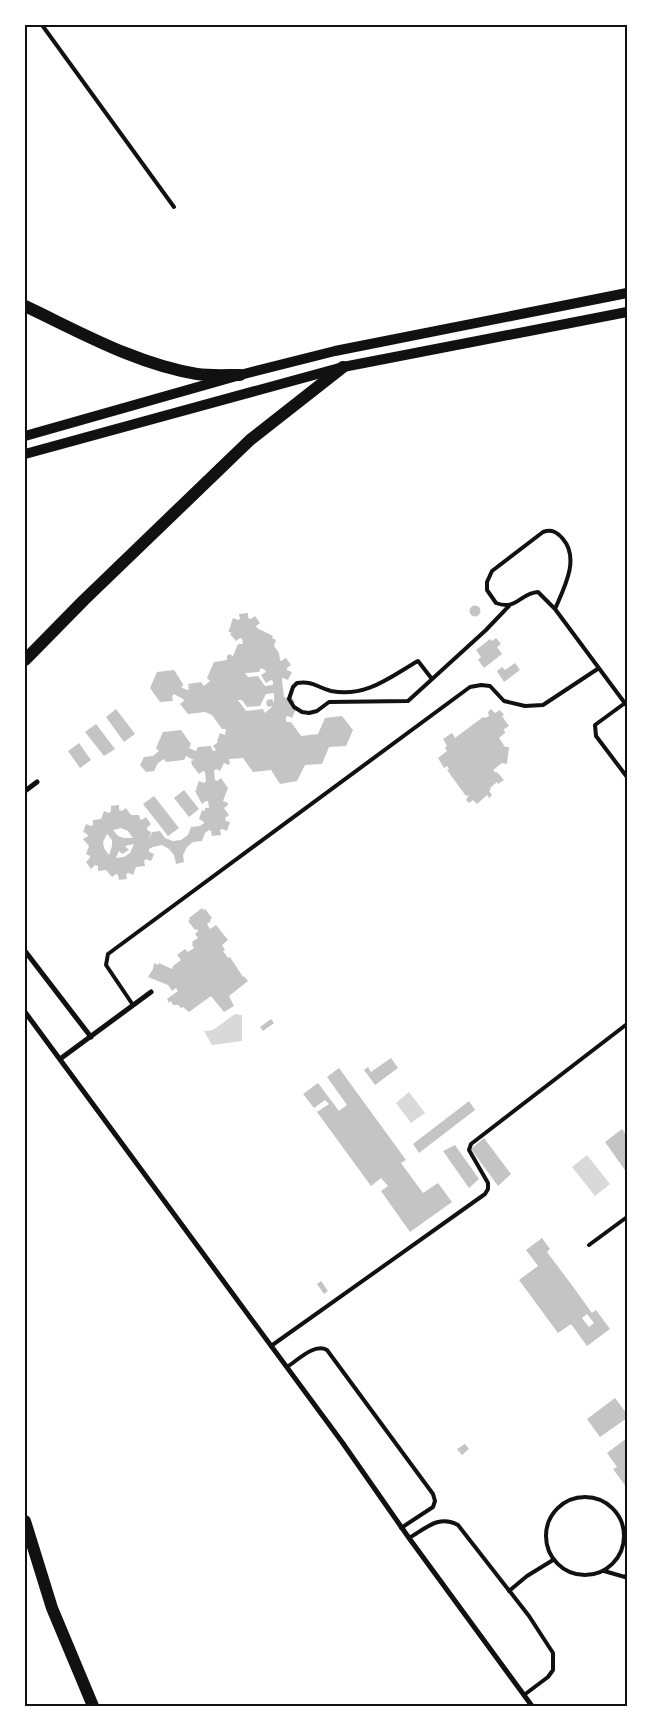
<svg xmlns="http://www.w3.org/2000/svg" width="652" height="1731" font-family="'Exo 2',sans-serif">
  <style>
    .water { fill: #d9d9d9 }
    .building { fill: #c4c4c4; fill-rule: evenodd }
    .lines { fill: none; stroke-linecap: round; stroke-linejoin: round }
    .service { stroke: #111; stroke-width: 4 }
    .minor { stroke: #111; stroke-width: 5 }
    .secondary { stroke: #111; stroke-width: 10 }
    .trunk { stroke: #111; stroke-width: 12 }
    .neatline { fill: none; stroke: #111; stroke-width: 2 }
  </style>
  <rect width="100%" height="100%" fill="#fff"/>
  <path class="water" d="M235,1014l7,1v26l-30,4 -8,-14 9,-1z
    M409,1092l16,21 -14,10 -15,-20z
    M587,1155l23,29 -15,12 -23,-29z"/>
  <path class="building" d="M469.5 611a5.5 5.5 0 1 1 11 0a5.5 5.5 0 1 1-11 0Z
    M248,613v5l3,1 4,-3 5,7 -4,3 1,2 16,8 -1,2 4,2 -2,6 5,7 1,7 1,1 5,-3 5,7 -4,3v2l5,2 -4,8 -5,-2 -1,1 2,18 2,1 4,-3 5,7 -4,3v2l5,2 -4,9 -4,-2 -2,1v5h5l10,14 17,-2 7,-16 17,-2 11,14 -7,16 -17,1 -7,17 -17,1 -8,16 -17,3 -9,-14 -18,2 -10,-14 -14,1 1,5 -2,1 -4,-2 -4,8 -4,-2 -2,2 1,9 2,1 4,-3 7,10 -5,13 5,2v2l-4,3 5,7 -4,3 1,3 4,1 -3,9 -5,-2 -2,1 1,5 -9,1 -1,-5 -2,-1 -4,3 -3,8 -9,1 -6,5 -4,8 1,7 -8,2 -2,-9 -5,-6 -7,-4 -9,2 -4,2v3l5,2 -3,7 -5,-2 -2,2 1,5 -9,1 -3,8 -4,-2 -3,1 1,5 -8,1 -1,-5 -2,-1 -4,3 -6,-7 -8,1v-5l-3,-1 -4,4 -5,-7 4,-4v-2l-4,-2 3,-8 -6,-7 5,-3 -1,-2 -4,-2 3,-8 5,2 2,-1v-5l8,-1 3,-8 5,2 2,-2v-5l8,-1v5l3,1 4,-3 5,7h8l1,4 2,1 4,-3 5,7 -4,4v2l4,2 -2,8 3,-8 8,-1 5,7 8,3 8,-1 7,-5 3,-8 9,-1 4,-3 -1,-2 -4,-2 3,-9 3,1v-3h4l-1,-7h-2l-4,3 -7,-13 2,-1 -1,-1 3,-8 5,2 2,-2 -1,-9 -2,-1 -4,3 -7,-9 -1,-4 3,-1 -8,-4 -2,4 -18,2 -2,-3 -6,4 -4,8 -8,1 -6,-7 4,-8 9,-1 6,-5 -3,-3 7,-16 18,-2 10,14 -2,4 7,3 2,-4 13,-1 1,4 2,1 2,-1 -3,-4 5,-4 -1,-1 3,-8 5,2 1,-6h-4l-10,-14 -7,-3 -17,2 -8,-10 4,-3 -1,-2 -9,-5 -2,2 1,5 -13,1 -10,-14 7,-16 17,-2 9,14v2l-2,1 6,3 2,-1 -1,-5 13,-2 3,4 6,-5 -3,-3 7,-16 13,-2v-4l2,-2 4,2 5,-12h5l-1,-5 -2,-1 -4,3 -6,-7 2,-1 -3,-1v-3l2,-2h-1l3,-9 5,2 2,-1 -1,-5zM261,668l4,2 1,2 -5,3 5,8 5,-3 2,1v4l-8,1 -7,-10 -10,1 -3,-4 14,-1zM274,693v10l-2,-4 -5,1 -1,4 2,3 5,-1 -8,7 -2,-4 -17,2 -8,-11h4l5,7 13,-1 6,-12zM121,828l7,3 5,7h-9l-6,-2 -5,-6zM107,834l5,6v6l-3,9 -5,-7 -1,-6zM134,844l-4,9 -6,4 -8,1 3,-7 3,3 7,-4 -4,-4z
    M496,638l5,6 -4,3 5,7 -18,14 -6,-8 3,-3 -5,-7 14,-11 2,2z
    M515,663l5,7 -16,12 -7,-11 5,-4 3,3z
    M116,709l19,25 -11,8 -18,-25z
    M491,709l4,4 5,-3 4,5 -2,1 7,10 -5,3 1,4 -6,5 6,9h4l-2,17 -5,-1 -9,7 3,3 1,-1 7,8 -6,4 -1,-2 -7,6 1,1 -2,2 3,4 -3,3 -2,-3 -10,9 -4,-4 -4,3 -3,-3 3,-5 -3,1 -19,-26 2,-1 -2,-3 -3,2 -6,-10 9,-7 -2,-3 2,-2 -4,-7 9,-6 3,5 28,-21 2,1 4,-2 -1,-4z
    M96,724l19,25 -11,7 -19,-24z
    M79,743l12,17 -11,8 -12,-17z
    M184,790l15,19 -10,8 -15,-19z
    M154,796l25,32 -11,8 -25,-32z
    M202,908l1,2 2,-1 7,9 -2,2 1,1 -4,3 3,5 6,-4 12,15 -6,5 3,5 -2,1 5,7 2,-1 13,20 1,-1 4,5 -19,15 5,10 -10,6 -13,-16 -22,16 -6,-5 -2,1 -3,-3h-5l-2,-4 -2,2 -2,-4 11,-8 -2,-3 -4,3 -4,-6 -20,-8 5,-8 1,-6 4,2 1,-2 13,6 1,-3 8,-6 -4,-5 8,-6 3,3 6,-4 -2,-3 1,-1 -1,-2 6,-4 -3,-4 3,-3 -1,-2 -2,1 -7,-9 2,-1 -1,-2z
    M271,1019l3,4 -11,8 -3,-4z
    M391,1058l7,10 -23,17 -11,-15 4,-3 3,5z
    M339,1068l67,92 -5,3 22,30 15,-10 14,19 -42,30 -29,-41 7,-5 -7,-8 -10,8 -54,-74 12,-8 -4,-4 -11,8 -11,-14 15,-11 21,28 8,-6 -20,-28z
    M469,1101l6,9 -56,43 -6,-9z
    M622,1129l5,7v37l-22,-31z
    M484,1138l27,36 -13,12 -27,-37z
    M455,1145l24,34 -10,9 -26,-37z
    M542,1238l8,11 -3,3 27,36 18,25 4,-3 14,19 -23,17 -16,-22 -13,9 -39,-53 19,-14 -12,-16zM587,1314l7,9 -5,4 -7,-9z
    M321,1281l7,10 -4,3 -7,-10z
    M615,1398l12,16v4l-27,19 -13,-18z
    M627,1438v50l-14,-19 4,-2 -10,-14z
    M465,1444l4,5 -7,6 -5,-6z"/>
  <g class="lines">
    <path class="service" d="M42,25l132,182
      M555,609c9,-21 25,-50 8,-70 -6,-7 -11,-10 -20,-7l-51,39 -5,11v8l9,13c21,8 24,-10 42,-11l17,17 72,97
      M432,679l-14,-18c-28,16 -52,37 -87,30 -15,-4 -17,-10 -34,-8l-4,4 -4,12 5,8 8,5 7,1 8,-2 12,-9 79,-1 78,-71 23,-24
      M625,703l-30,22 1,11 31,41
      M133,1005l-27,-40 2,-11 362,-267 11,-2 9,1 14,15 21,5 18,-1 56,-37
      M589,1245l38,-28
      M271,1346l214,-152 3,-5v-6l-19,-33 2,-6 156,-120
      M287,1367c11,-7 27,-24 40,-17l106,144 2,7 -2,6 -32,21
      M546 1536a39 39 0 1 1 78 0a39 39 0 1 1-78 0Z
      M409,1538c16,-9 30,-24 49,-13l71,91 24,37v17l-5,7 -24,18
      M604,1571l21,6 2,-2
      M509,1591l18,-15 26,-16"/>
    <path class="minor" d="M25,791l12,-9
      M25,951l66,86
      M25,1012l317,430 67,96 123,168
      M60,1059l91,-67"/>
    <path class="secondary" d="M25,436l215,-61 95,-24 292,-58
      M25,454l318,-87 284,-55"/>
    <path class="trunk" d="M25,306c55,26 111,58 172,68 14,2 29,1 43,1
      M25,660l59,-60 166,-160 93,-73
      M25,1521l27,87 41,98"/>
  </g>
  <rect width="652" height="1731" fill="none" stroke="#ffffff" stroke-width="52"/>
  <rect x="26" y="26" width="600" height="1679" class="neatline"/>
</svg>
